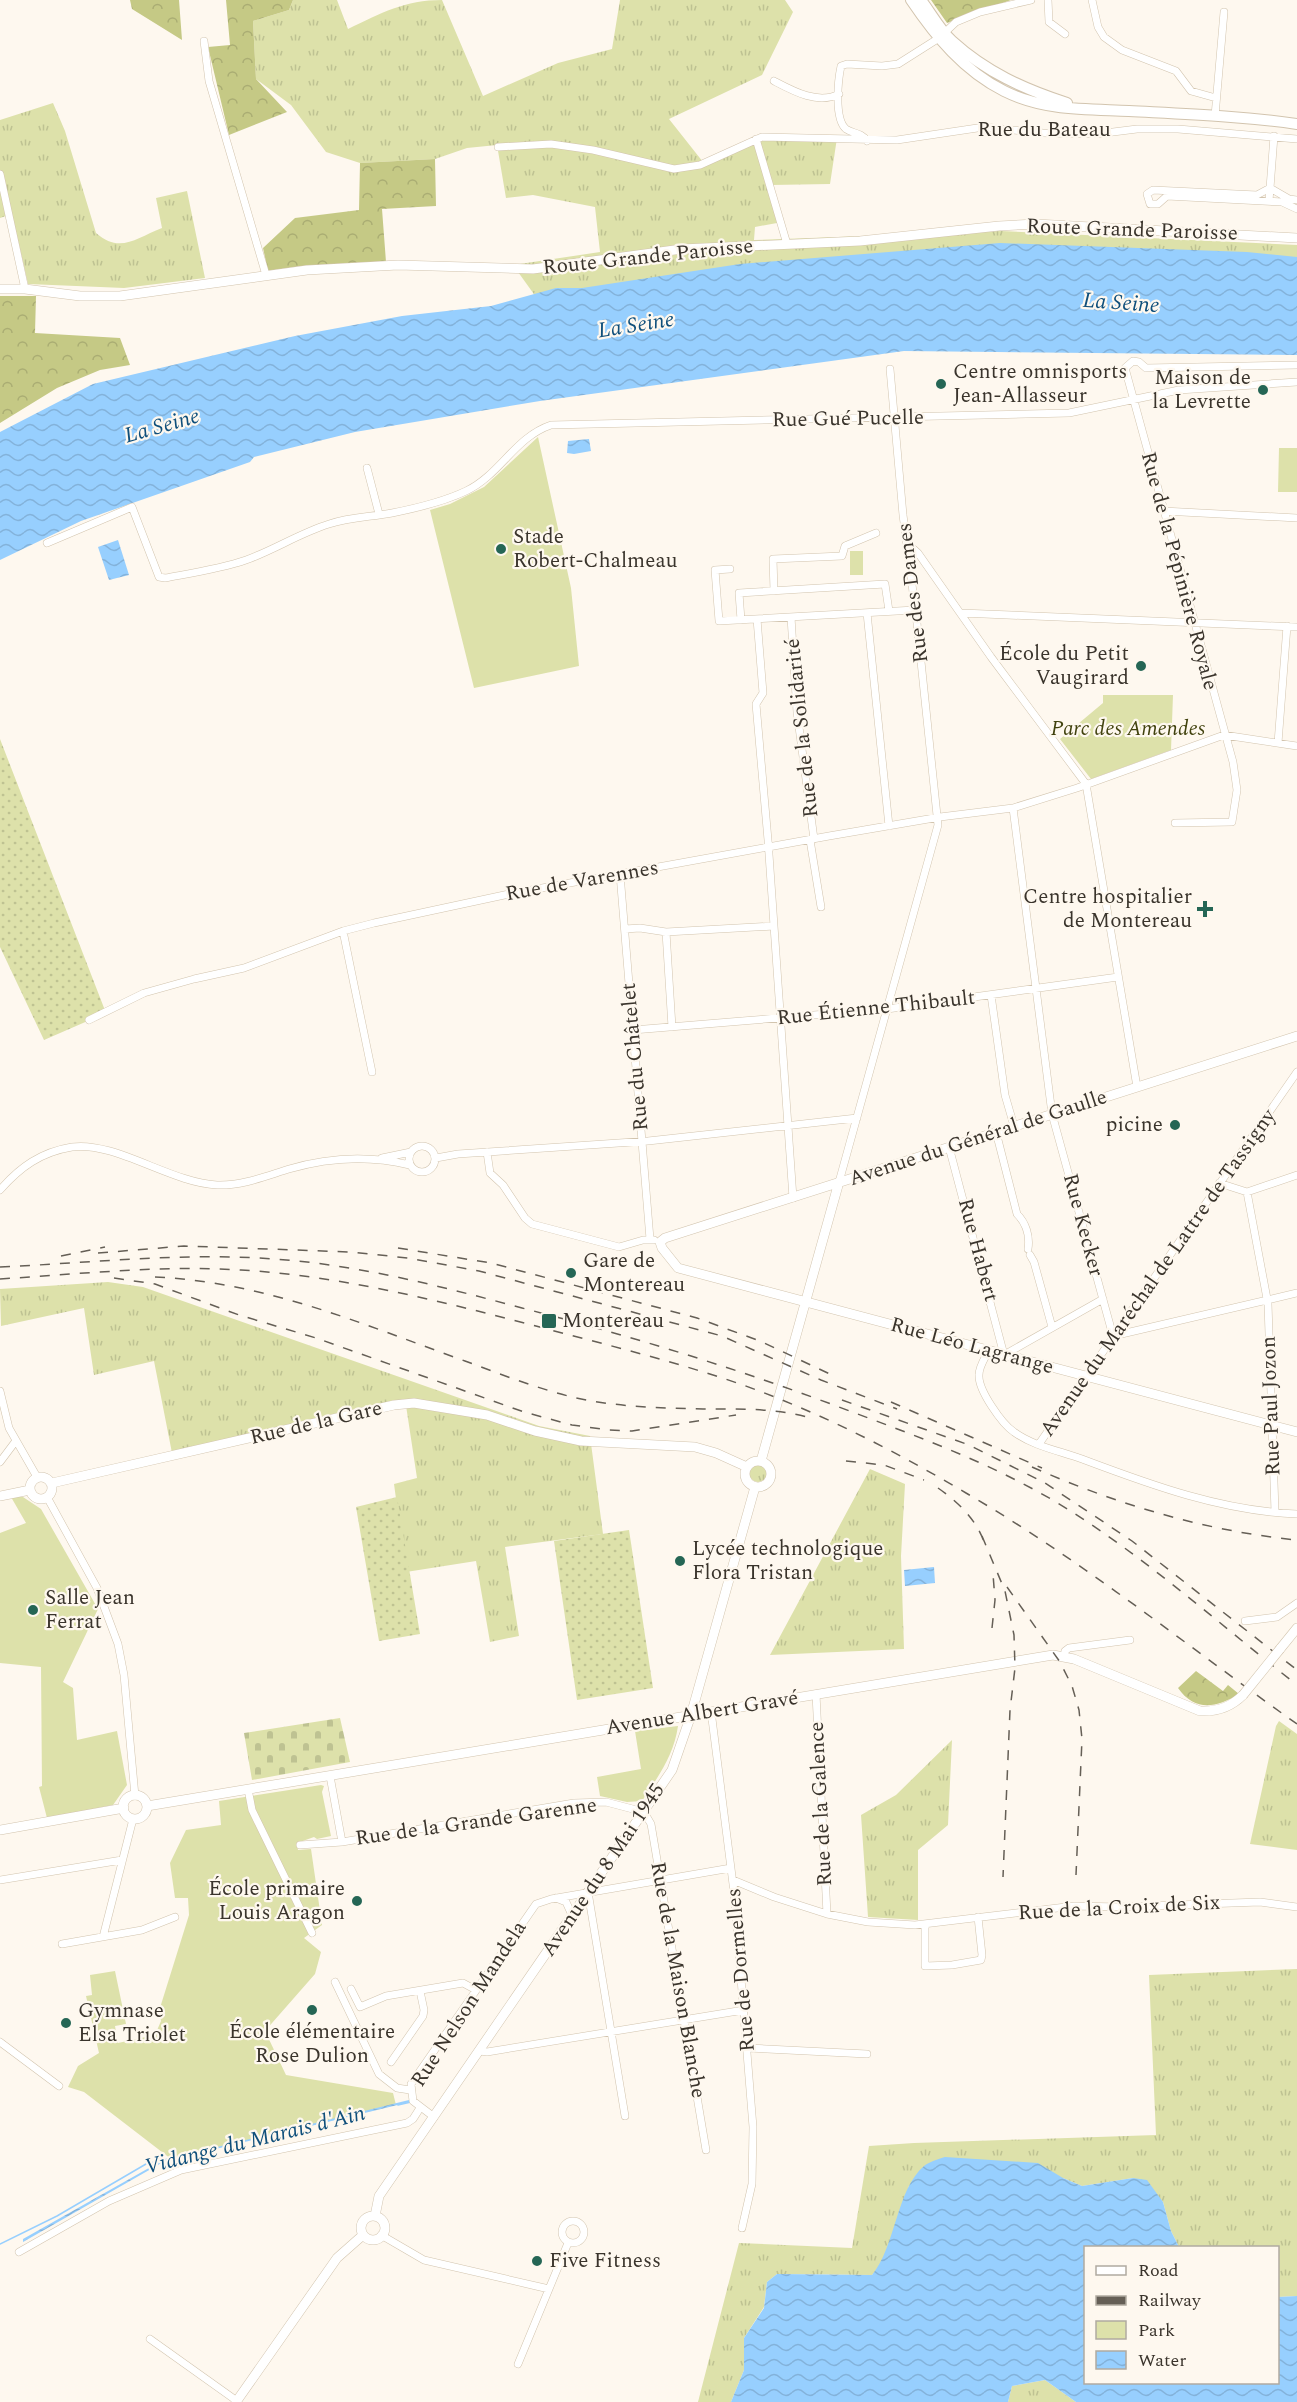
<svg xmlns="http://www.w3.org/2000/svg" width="1297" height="2402" font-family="Spectral,serif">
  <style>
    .grass { fill: url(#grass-tufts) }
    .forest { fill: url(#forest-crowns) }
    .cemetery { fill: url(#cemetery-stones) }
    .park { fill: #dde1aa }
    .garden { fill: url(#garden-dots) }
    .water { fill: url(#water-waves) }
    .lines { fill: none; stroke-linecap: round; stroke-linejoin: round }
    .stream { stroke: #97cffe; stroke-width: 1.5 }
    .street-casing { stroke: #d2c4ae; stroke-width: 8 }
    .secondary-casing { stroke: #d2c4ae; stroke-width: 10 }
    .primary-casing { stroke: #d2c4ae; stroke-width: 12 }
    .street { stroke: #fff; stroke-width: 7 }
    .secondary { stroke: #fff; stroke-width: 9 }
    .primary { stroke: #fff; stroke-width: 10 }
    .rail { stroke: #655f56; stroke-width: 1.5; stroke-dasharray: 10 10; stroke-linecap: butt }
    .secondary-bridge-casing { stroke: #d2c4ae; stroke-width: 10; stroke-linecap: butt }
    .secondary-bridge { stroke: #fff; stroke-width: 9 }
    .poi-dot { fill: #256655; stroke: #fef8ef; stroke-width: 2 }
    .labels { text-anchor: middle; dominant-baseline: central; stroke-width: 4.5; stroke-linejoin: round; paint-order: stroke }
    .street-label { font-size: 21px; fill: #3a342c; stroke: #fef8ef }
    .poi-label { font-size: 21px; fill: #3a342c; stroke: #fef8ef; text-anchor: start }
    .park-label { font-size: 21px; font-style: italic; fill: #41420e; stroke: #fef8ef }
    .water-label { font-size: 22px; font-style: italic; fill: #0f4f7b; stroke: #fef8ef }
  </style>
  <defs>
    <pattern id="grass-tufts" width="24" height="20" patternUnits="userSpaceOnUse" patternTransform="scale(1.5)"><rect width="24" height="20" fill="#dde1aa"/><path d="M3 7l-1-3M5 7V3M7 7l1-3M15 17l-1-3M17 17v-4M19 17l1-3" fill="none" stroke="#bec292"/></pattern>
    <pattern id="forest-crowns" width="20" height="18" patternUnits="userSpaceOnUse" patternTransform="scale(1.5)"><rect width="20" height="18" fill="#c5c985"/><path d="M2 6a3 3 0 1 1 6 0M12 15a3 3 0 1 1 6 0" fill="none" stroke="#aaad73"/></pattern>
    <pattern id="cemetery-stones" width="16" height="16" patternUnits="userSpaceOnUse" patternTransform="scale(1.5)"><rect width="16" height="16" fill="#dde1aa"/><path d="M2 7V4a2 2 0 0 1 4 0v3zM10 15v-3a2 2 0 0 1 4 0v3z" fill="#bec292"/></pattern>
    <pattern id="garden-dots" width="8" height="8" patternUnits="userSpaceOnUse" patternTransform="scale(1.5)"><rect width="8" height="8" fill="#dde1aa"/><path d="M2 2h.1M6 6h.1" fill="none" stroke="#bec292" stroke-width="1.8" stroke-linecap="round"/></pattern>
    <pattern id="water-waves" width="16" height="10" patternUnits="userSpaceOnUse" patternTransform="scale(1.5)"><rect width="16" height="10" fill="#97cffe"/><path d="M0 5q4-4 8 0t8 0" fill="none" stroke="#83b2da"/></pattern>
  </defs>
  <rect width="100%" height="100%" fill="#fef8ef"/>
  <path class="grass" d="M293,0h44l11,29c33,-16 57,-29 94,-29l41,96 75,-33 54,-14 8,-49h165l8,12 -31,63 -93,44 34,43 52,-24h82l-7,46 -59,1 6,38 -22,4 -1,13 247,-9 296,14v13l-761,39 -23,-32 87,-13 -5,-45 -62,-12 -27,3 -9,-53 -30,3 -32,11 -75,4 -34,-11 -35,-47 -35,-26 -3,-58 36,-11z
    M53,103l12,28 31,102c24,21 40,5 66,-5l-6,-30 31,-7 18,87 -81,10 -96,-4 -16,-70 -12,4v-98z
    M108,1282l35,5 396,139 51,10 13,98 -98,13 14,89 -29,6 -14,-81 -70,11 -12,-88 23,-6 -12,-79 -233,54 -18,-92 -60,14 -10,-67 -83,18 -1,-37z
    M749 1473a9 9 0 1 1 18 0a9 9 0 1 1-18 0Z
    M870,1469l35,15 -4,72 3,93 -134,6z
    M1279,1721l18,13v116l-47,-6 26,-118z
    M952,1740l-4,85 -30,25v70l-50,-3 -7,-102 35,-20z
    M1297,1969v327l-19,1v-49l-99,-1 -8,-16 -8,-29 -30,-24 -51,8 -19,-8 -154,8 -27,78 -10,11 -95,-1 -10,8 -3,25 -20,31v32l-13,32h-33l41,-159 113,5 17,-102 45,-3 242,-8 -7,-160z
    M1045,2380l31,22h-68l4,-16z"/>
  <path class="forest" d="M130,0h49l3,40 -50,-31z
    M226,0h67l-4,10 -36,11 3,58 31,33 -58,23 -21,-88 22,-2z
    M931,0h80l-64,23z
    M435,159l1,47 -54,3 4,53 -84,4 -34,5 -5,-23 32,-30 64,-8 1,-47z
    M0,296h36l-1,37 85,5 10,27 -30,5 -43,18 -57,35z
    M1196,1671l27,20 5,-6 11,9c-23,14 -44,18 -61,-6z"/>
  <path class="cemetery" d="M340,1718l10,44 -98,18 -8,-47z"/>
  <path class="park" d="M538,437l33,151 8,78 -105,22 -44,-178 20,-6 34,-17z
    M1279,448h18v44h-19z
    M850,551h13v24h-13z
    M1103,695h70l-2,55 -80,29 -31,-40 43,-36z
    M11,1497h12l18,12 57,100 -35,73 10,6 4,52 40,-9 10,54 -14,20 -66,13 -8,-31 3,-1 -1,-119 -41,-4v-130l26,-10z
    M678,1726c-4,29 -20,51 -36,75l-15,1 -27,-6 -3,-19 44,-8 -6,-38z
    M321,1785l3,1 -2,6 9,44 -14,3 -3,-2 -17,6 1,7 13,-1 11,76 -18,13 17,14 -6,22 -50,57 21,44 107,18 3,12 -225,54 -87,-67 -16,-5 10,-21 21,-13 -13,-57 6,-1 -2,-20 25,-4 11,53 -11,2 3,17 37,-8 6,-14 -2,-10 30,-96 -1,-17h-13l-5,-35 16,-33 35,-5 -2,-24z"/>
  <path class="garden" d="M0,739l106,274 -62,27 -44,-93z
    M397,1497l23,137 -41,7 -23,-134z
    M629,1530l24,158 -76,12 -23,-159z"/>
  <path class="water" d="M1000,243l247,9 50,5v98l-393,-4 -364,50 -185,31 -101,25 -4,5 -169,59 -81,39v-128l93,-48 202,-48 107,-20 89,-10 65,-18h26l158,-24z
    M589,439l2,12 -17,3 -7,-1 1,-12z
    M118,540l11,35 -20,5 -11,-33z
    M934,1567l1,16 -30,3 -1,-16z
    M409,2100l1,2 -240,58 -2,-1z
    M945,2157l93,6 25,15 19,8 51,-8 14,2 16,22 8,29 8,16 -93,1v134h192v-85l19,-1v106h-221l-31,-22 -33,6 -4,16h-277l13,-32v-32l20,-30 3,-26 10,-8 95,1c24,-29 24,-85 52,-109 5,-4 14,-7 21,-9z
    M163,2160l2,1 -142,81v-3z"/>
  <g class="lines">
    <path class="stream" d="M398,2105l13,-3
      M0,2244l57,-28 89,-52 22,-5"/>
    <g class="street-casing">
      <path id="street" d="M1048,0l1,22 16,12
        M1092,0l6,27 6,10 18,13 54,21 15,20 25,7
        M204,41l5,40 57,194
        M774,81c19,10 44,24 65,13
        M1215,116l9,-104
        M756,139l31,105
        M867,141c-6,-9 -14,-7 -21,-12 -12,-10 -8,-49 -5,-63l6,-2 35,2 16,-2 41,-26 17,-16 24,-10 51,-12
        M498,147l53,-3 42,6 81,19 26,-4 62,-28 135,3 87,-13 59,6 54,1 40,-5h41l119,10
        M0,174l25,115
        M1270,188l-13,7 -104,-5 -6,4 3,10h8l9,-8 115,6 15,7
        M1270,188l19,11 8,1
        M1269,201l5,-65
        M367,468l12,46
        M1163,511l134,7
        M47,543l85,-36 27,70 6,1c27,-5 55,-9 81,-18 28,-10 54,-27 83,-36 21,-7 42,-7 63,-11 25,-5 51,-11 74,-22 34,-16 49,-54 85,-66l518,-12 110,-23 118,-8
        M908,544l10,9 73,104 95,127 51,303
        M730,569l-15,1 4,51 196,-11
        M774,591l-1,-32 69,-3 3,-10 31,-13
        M867,613l22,213
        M961,613l336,14
        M791,617l6,95 17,127
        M757,619l6,74 -7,11 12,136 25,358
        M741,620l-2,-27 146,-9 4,27
        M1278,743l9,-117
        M1013,808l39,306 61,222 184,-43
        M1175,823l57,-1 5,-32 -4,-28 -108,-394 8,-7 6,1 7,6 151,-3
        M810,840l11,67
        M620,874l30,365
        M625,929l15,-1 26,4 108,-6
        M343,931l29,141
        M666,932l6,95
        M991,995l14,100 9,31
        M89,1020l55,-27 50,-14 50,-11 99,-37 31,-8 135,-29 320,-58 111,-19 73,-9 64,-20 147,-53 73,11
        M633,1030l254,-21 231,-32
        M996,1132l21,82c9,9 13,22 11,35
        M409 1159a13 13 0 1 1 26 0a13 13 0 1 1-26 0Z
        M949,1147l55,208 99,-56
        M487,1152l3,21 13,12 22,33 7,6 87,23 24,-7h11
        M382,1158l29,-6
        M436,1158l22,-4 190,-13 209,-23
        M839,1182l99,-357 -21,-202 -14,-108 -13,-146
        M1219,1183l28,9 50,-17
        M0,1190c20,-23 41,-38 72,-43 43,-6 99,36 145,38 25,1 49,-9 72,-16 40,-12 80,-14 121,-4
        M1247,1192l21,112 7,208
        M1030,1255l4,7 18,65
        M989,1350c-4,8 -10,16 -10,25 -1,15 23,49 35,57 19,14 46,19 68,27 69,26 140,52 215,55
        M0,1391l9,37 28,49
        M1039,1444l258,-372
        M0,1462l15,-20
        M47,1497l50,91 21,56 6,31 11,121
        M1245,1621l32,-4 20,-14
        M1064,1656l1,-5 4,-3 61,-8
        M816,1694l11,220
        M711,1711l23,181 19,235 -1,57 -10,44
        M330,1776l12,66
        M248,1789l4,21 60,123
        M300,1845l42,-3 232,-39 32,-1 38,10 7,12 55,326
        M0,1880l122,-20
        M733,1880l41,17 53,17 41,8 47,3 159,-19 46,1 140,-5 37,5
        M588,1892l37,224
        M556,1898l10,4 6,13
        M925,1924v42l27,-1 29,-5 1,-5 -4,-38
        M103,1937l30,-118
        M62,1944l80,-14 33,-13
        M335,1982l44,92 18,14 13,2
        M351,1989l9,18 26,-11 77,-13 13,7
        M0,2042l59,44
        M748,2048l119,6
        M480,2051l7,1 257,-42
        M391,2062l32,-46 1,-6 -4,-19
        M434,2117l-21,-16 -2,-17 125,-180 15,-5 180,-31
        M562 2232a11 11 0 1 1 22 0a11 11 0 1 1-22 0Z
        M381,2235l43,25 125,29 19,-46
        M19,2252l90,-51 72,-31 226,-47 6,-4 7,-11
        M150,2339l87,62
        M518,2364l31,-75"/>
    </g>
    <g class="secondary-casing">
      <path id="secondary" d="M0,289h25l55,7h40l187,-26 91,-5 135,4 149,-20 178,-8 139,-15 37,-2 261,14
        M1297,1036l-632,202 -5,4 2,6 16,20 619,164
        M745 1474a13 13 0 1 1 26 0a13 13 0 1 1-26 0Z
        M761,1461l78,-279
        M30 1488a11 11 0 1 1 22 0a11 11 0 1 1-22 0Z
        M52,1483l342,-78 20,-2 73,12 48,16 46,10 114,6 21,6 31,14
        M0,1496l30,-6
        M1280,1649l17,-21
        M123 1807a12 12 0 1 1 24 0a12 12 0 1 1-24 0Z
        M147,1806l906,-151 21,4 126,52c18,1 31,-4 43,-16
        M0,1830l124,-22
        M375,2216l4,-20 293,-426 19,-55 64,-228
        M361 2228a12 12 0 1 1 24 0a12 12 0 1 1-24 0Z
        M236,2402l101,-144 26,-23"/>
    </g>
    <g class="primary-casing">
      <path id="primary" d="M911,0c25,37 53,71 93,91 40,20 83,18 125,20 56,3 112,5 168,13
        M921,0c10,13 19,30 31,41 34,31 72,48 115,62"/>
    </g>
    <use href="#street" class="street"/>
    <use href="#secondary" class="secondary"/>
    <use href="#primary" class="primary"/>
    <path class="rail" d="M398,1248l93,15 206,55 63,23 74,35
      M98,1253l86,-7 167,6 57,6 71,13 243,65 99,44 76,29
      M61,1256l44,-9
      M0,1267c91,-4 182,-15 274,-8 85,6 166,27 248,49 105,27 207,58 309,96 77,29 154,56 225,98 86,52 162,121 241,183
      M155,1277c111,5 207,47 310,84 35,13 71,27 107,36 43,10 88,11 131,12 35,0 71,-1 104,8
      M114,1278l41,6 84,31 77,23 208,74 48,13 37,5 23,1 104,-16
      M0,1279c80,-5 161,-14 241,-9 100,6 195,30 291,55 71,19 142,36 211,60 78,28 152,66 223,108 117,68 221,153 331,231
      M842,1400l127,45 76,38 87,58 165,129
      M891,1402l151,66
      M846,1461l38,4 40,15
      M1032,1467c84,37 173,64 265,73
      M938,1488c20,14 38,31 46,54
      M982,1536l23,55 9,44 1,33 -5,42 -7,167
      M1007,1587l53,75 12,24 7,24 3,29 -6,136
      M992,1628l3,-28 -2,-26"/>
    <g class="secondary-bridge-casing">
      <path id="secondary-bridge" d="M1243,1695l37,-46"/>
    </g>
    <use href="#secondary-bridge" class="secondary-bridge"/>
  </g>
  <g class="poi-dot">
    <circle cx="941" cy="384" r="6"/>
    <circle cx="1263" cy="390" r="6"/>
    <circle cx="501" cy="549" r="6"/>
    <circle cx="1141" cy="666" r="6"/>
    <path d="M1202 900h6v6h6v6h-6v6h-6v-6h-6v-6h6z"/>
    <circle cx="1175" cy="1125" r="6"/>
    <circle cx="571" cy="1273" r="6"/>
    <rect x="541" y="1313" width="16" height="16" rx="3"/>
    <circle cx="680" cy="1561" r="6"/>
    <circle cx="33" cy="1610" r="6"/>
    <circle cx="357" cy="1901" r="6"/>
    <circle cx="312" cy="2010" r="6"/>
    <circle cx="66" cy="2023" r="6"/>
    <circle cx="537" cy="2261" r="6"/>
  </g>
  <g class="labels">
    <g class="street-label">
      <text x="1044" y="130">Rue du Bateau</text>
      <text transform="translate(1132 230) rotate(2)">Route Grande Paroisse</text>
      <text transform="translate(648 257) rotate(-6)">Route Grande Paroisse</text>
      <text transform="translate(848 419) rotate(-1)">Rue Gué Pucelle</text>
      <text transform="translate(1179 571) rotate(75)">Rue de la Pépinière Royale</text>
      <text transform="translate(913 593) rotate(-97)">Rue des Dames</text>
      <text transform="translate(802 728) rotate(-96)">Rue de la Solidarité</text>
      <text transform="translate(582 881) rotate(-10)">Rue de Varennes</text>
      <text transform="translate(876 1008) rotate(-6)">Rue Étienne Thibault</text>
      <text transform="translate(635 1057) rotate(-95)">Rue du Châtelet</text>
      <text transform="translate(978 1138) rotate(-18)">Avenue du Général de Gaulle</text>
      <text transform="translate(1083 1225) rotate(75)">Rue Kecker</text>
      <text transform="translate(978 1250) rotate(75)">Rue Habert</text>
      <text transform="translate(1158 1273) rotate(-55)">Avenue du Maréchal de Lattre de Tassigny</text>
      <text transform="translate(972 1346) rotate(15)">Rue Léo Lagrange</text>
      <text transform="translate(1271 1406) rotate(-92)">Rue Paul Jozon</text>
      <text transform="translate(316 1423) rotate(-13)">Rue de la Gare</text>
      <text transform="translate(702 1713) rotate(-9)">Avenue Albert Gravé</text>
      <text transform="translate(821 1804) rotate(-93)">Rue de la Galence</text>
      <text transform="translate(476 1822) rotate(-8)">Rue de la Grande Garenne</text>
      <text transform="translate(603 1870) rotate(-56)">Avenue du 8 Mai 1945</text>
      <text transform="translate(1119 1908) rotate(-3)">Rue de la Croix de Six</text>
      <text transform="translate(741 1970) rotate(-95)">Rue de Dormelles</text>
      <text transform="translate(678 1980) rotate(80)">Rue de la Maison Blanche</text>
      <text transform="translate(469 2004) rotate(-57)">Rue Nelson Mandela</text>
    </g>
    <g class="poi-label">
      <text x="953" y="372">Centre omnisports<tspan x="953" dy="24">Jean-Allasseur</tspan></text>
      <text x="1251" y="378" text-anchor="end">Maison de<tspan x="1251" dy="24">la Levrette</tspan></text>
      <text x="513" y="537">Stade<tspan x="513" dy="24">Robert-Chalmeau</tspan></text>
      <text x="1129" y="654" text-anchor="end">École du Petit<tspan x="1129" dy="24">Vaugirard</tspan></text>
      <text x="1192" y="897" text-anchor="end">Centre hospitalier<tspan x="1192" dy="24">de Montereau</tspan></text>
      <text x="1163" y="1125" text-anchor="end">picine</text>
      <text x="583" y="1261">Gare de<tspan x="583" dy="24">Montereau</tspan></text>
      <text x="562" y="1321">Montereau</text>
      <text x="692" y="1549">Lycée technologique<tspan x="692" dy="24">Flora Tristan</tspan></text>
      <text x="45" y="1598">Salle Jean<tspan x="45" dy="24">Ferrat</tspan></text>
      <text x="345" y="1889" text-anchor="end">École primaire<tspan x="345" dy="24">Louis Aragon</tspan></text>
      <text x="78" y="2011">Gymnase<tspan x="78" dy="24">Elsa Triolet</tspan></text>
      <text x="312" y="2032" text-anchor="middle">École élémentaire<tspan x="312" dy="24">Rose Dulion</tspan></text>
      <text x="549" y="2261">Five Fitness</text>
    </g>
    <g class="park-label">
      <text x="1128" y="729">Parc des Amendes</text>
    </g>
    <g class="water-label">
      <text transform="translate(1121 303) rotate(4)">La Seine</text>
      <text transform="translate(636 325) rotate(-9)">La Seine</text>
      <text transform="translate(162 426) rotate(-16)">La Seine</text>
      <text transform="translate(255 2140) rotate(-14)">Vidange du Marais d'Ain</text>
    </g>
  </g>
  <rect x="1084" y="2246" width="195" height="138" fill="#fef8ef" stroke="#b0aaa1" stroke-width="1.5"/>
  <rect x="1096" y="2266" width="30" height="9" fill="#ffffff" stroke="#b0aaa1" stroke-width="1.5"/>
  <text x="1138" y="2276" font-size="18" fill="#3a342c">Road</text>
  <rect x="1096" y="2296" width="30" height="9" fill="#655f56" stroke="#b0aaa1" stroke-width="1.5"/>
  <text x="1138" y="2306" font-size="18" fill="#3a342c">Railway</text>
  <rect x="1096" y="2321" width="30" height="18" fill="#dde1aa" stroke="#b0aaa1" stroke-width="1.5"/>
  <text x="1138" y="2336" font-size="18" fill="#3a342c">Park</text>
  <rect x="1096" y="2351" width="30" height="18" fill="url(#water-waves)" stroke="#b0aaa1" stroke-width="1.5"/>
  <text x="1138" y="2366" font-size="18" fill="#3a342c">Water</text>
</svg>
